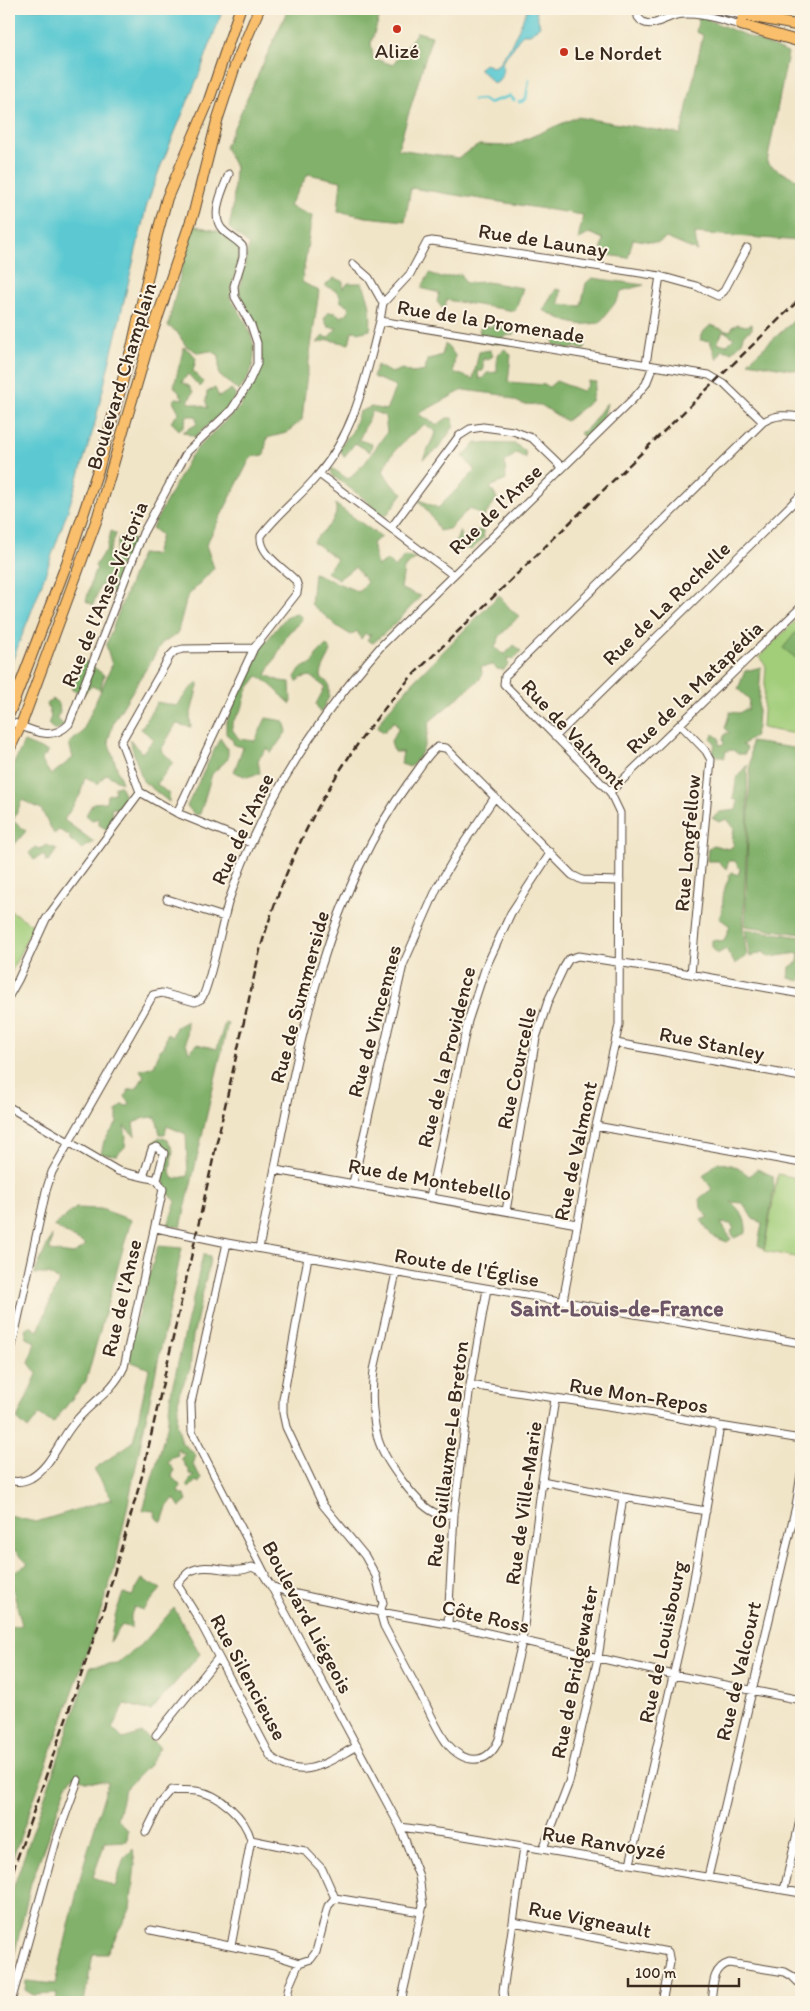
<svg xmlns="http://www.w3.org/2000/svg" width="810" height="2011" font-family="Itim,sans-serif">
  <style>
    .green { fill: #a2ce7a; stroke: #6e7c4c }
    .forest { fill: #81b16a; stroke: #5e6e44 }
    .water { fill: #5cc9d2; stroke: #4c7a78 }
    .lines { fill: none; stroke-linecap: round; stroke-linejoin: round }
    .stream { stroke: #5cc9d2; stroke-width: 2.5 }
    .street-casing { stroke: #564638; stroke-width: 9 }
    .primary-casing { stroke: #564638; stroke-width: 12 }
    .street { stroke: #fff; stroke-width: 7 }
    .primary { stroke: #f9bf6c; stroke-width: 10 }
    .rail { stroke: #3b2a1e; stroke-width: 2.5; stroke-dasharray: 8 4; stroke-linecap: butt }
    .poi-dot { fill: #c8321e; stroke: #fcf5e5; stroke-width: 2 }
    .labels { text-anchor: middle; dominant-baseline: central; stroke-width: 4; stroke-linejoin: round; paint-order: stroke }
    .poi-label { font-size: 21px; fill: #3b2a1e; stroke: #fcf5e5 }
    .street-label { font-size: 21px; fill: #3b2a1e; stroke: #fcf5e5 }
    .neighbourhood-label { font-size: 22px; font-weight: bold; fill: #6c5566; stroke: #fcf5e5 }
  </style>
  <rect width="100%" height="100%" fill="#fcf5e5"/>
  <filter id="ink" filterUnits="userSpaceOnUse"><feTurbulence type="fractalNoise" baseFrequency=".02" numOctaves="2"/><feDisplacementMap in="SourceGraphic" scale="10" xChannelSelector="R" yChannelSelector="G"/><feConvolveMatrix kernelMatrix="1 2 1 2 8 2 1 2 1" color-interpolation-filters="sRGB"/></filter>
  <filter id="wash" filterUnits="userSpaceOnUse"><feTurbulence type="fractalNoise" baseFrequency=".0096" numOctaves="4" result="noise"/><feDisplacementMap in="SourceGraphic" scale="20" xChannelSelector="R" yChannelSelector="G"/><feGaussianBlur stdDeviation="1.12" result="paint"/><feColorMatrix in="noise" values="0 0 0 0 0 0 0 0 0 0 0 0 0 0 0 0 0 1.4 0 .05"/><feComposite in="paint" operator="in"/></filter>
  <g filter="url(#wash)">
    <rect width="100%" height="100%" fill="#f1e5c8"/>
    <path class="green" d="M801,615v120l-39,-7 4,-62 -7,-9z
      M11,911l22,14 -24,52v-57z
      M778,1174l23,5v79l-37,-7z"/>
    <path class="forest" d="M288,9h94l-11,34 2,15 20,7 24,-33 15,4 -34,113 60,9 21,-13 31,1 67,-29 104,17 22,-99 -7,-3 3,-16 89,37 -21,110 12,8 22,10v60l-106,-8 2,18 -31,-13 -8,5 -25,-4 -5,19 -27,-4 2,-15 -13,-6 -12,7 5,-25 -172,-27 -6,33 -39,-4 -28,-6 3,-30 -33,-7 -19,32 23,10 -10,66 17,9 -13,91 -4,38 -16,13 -19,5 -3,17 -13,2 -45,88 8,23 -27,29 -10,38 -15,8 -48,78 -6,20 14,42 -16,-9 -8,10 -13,-7 -5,18 -16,25 30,22 -12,7 -12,-9v-4l-11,-6 -5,4 -13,-25 -19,-9 -9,21 13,10 -11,13 -6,-4v-66l15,-32 24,10 -7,8 10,15 22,-17 -4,-15 13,-10 30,-68 -6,-20 35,-91 14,1 6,-20 -9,-7 38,-71 12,-14 38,-36 22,-45 -3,-28 -20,-42 10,-47 -20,-17 4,-21 2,-40 -10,-20z
      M192,225l29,7 19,16c-2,17 -7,33 -10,50 23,32 36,59 9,93l-20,-16v-20l-9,-4 -11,2 -13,-7 -9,-14 -9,-6z
      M430,273l11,5 20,-4 4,9 22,-1 36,6 -8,23 -69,-11 -1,11 -8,-9 2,-9 -18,-5z
      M333,278l10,3v8l5,-6h14c8,16 10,29 8,47l-8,2 -10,-1 -3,13 -20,-4 -12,3 6,-7 5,2 9,-10 -9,-1 -4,-8 5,-7 7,1 5,4 7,-4 1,-7 -8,-4c0,-11 -7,-12 -16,-16z
      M592,278l52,7 -23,6c-3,12 -14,20 -21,32 -5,0 -7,1 -12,1 -15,3 -32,-8 -45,-14l13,-21 5,1 -2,14 22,2 5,-23z
      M801,314v57l-53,-9z
      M493,323l6,5 14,-1 1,5 -1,3 -9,1 -6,8 -8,-1v-8h-9l-2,-5 4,-5 9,2z
      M738,324l8,2 6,-2v5l-9,6 -1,7 -10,10 -10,-2 -5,10 -7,-19 -10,-1 4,-9 7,-6 13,5 -7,13 10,2 7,-7 -10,-7 8,-1v-3z
      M567,336l6,5 11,1 2,2 -2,6 -9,-3 -8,4 -3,-4 -10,-2 -1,-7 6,-1 2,4z
      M445,344l10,11 -2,17 20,7 6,-27 11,-2 3,6 -6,4 -4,-2v13h-5l1,8 4,-1 4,-5 10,-1v-17l8,-6 6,6 -3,27 38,3 3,2 7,-6 26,10 5,-5 1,-5 8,1 -5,19 -25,20 -25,-16 -19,-1 -19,-9 -40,-5 -45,24 19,11 10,-7h6l1,8 -16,23 -15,10 13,-27 -11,-8c-17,13 -35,27 -42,47l9,14 11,8 -17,23 -8,-4 -16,-15 -29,-21 -3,-9 18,12 17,-16 22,-31 -2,-16 -13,-5 -13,29 13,4 -2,8 -15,-9 -11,14 -5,-10 13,-15 7,-20 12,-5 15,3 10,-24 -23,-9 4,-12 14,8 11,-4 10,4 13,-2 2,-11 15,-5z
      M184,347l9,7 3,5 -3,12 11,12 -4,4 -12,-13 -6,8 7,4 4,6 -5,10 20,6 -2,-7 1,-9 8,-4 4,9 12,-8 5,7 -9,12 -32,29 -12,-5 14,-8 -1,-8h-9l-3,10 -5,4 -8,-8 8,-10 -6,-11 3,-3 8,1 -10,-13z
      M607,403l-5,21 -15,15 -8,-6c14,-5 18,-20 28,-30z
      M476,443l39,1 10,7 1,8 -9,-6 -12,9 1,18 -16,7 7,11 -13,19 -14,-9 -21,21 -10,2 -5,-11 -16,-21 20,9 37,-37 -12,-15z
      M335,504l46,33 -9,6 5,23 10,-6 8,8 9,-12 12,2 -12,10 -3,21 20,7 -26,28 -22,19 -6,-3 4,-6 -3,2 -3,-3 -4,6 -4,-8 -6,4 -13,-8 -27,-23 3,-31 45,19 8,-10 -12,-15 -16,12 -13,-7 11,-13 -24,-17c8,-11 28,-22 22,-38z
      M473,530l10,1 1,7 -13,12 -6,-2 -7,5 -5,-4 7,-18 2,10z
      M111,531l5,3 -8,21 1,6 6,-4 4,-19 10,-4 6,11c-11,14 -21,26 -18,45l-6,4 -8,-9 -3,1 -7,19 -7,-4 8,-29 3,-3 -2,-3 8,-13 3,-1z
      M499,595l12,15 8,6 -19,20 -5,11 6,6 4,1 9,-9 7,6 -7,8 -7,-1 1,6 -4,6 -7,-1 -4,-4 -12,2 1,6 -2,6 -51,43c-2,17 -5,34 -19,45l-9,-3 2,-12h-9l-3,-11 8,-13 -5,-7 -10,11 -7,-4 7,-13 31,-35z
      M297,614l5,3 -4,8 -9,7 -23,43 14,6 10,1 1,22c-12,-10 -20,-21 -33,-28l-11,14 -5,19 -10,14v6l7,10 16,2 11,-23 18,3 3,10 -16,22 -4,-5 -9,12 2,13 -13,4 -13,-5 9,-25 -9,-2 -2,-6 -6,-5v-10l10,-25 9,-17 6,-18 9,-9 -1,-5 28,-34z
      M801,626v36l-18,-14z
      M326,645l5,6c-3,9 -10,17 -10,26l8,7v13l-9,16 -4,-9 9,-17 -15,-11 -9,2 -4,4 -2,-5c5,-8 9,-12 18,-13l3,-9z
      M80,662h7l17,13 -4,15 -8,-4 -8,7 -12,-3v-11l6,-5z
      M761,667l-4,60 -3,10 -12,8 5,3 -2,6h-7l-5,-4 -7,1 -2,7 -11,-4 2,-11 -4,-4 2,-5 6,4v7l5,-1 -1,-6 3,-5h4l-5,-5 5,-16 9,1 7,-4 2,1 1,-11 -11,-10 7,-18z
      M199,682l-9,35 1,10 -15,-3 -15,26 12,12 -16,22 12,10v8l-26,-21 -14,-42 13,14 12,-14 -13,-10 16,-27 20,4 11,-15z
      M53,699l6,5 1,9 -4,5 9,8 -11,4 -6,-6 3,-7 -4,-13z
      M220,738l8,12v9l-16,15 -12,40 -5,1 -8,-9z
      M751,742l50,7v185l-56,-8z
      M747,765l1,47 -5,117 4,27 -12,8 -9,-15 -9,5 -5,-7v-7l12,1 6,-15 -11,-8c6,-12 2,-18 6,-30 1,-6 4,-6 4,-12l3,-4 6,3 2,-6 -5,-8h-6l-3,8 -8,-8h-11l1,-12 5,-4 16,4 5,-4 -2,-4 2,-13 -7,-9 -8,3 -7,-4 8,-6 16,-2 2,-9 -5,-2 4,-22z
      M120,785l7,16 -5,8 -11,-1 2,12 -3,11 -11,-6v-7l-7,2 -6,-5 7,-12 13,-1 1,-7 8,-2v-7z
      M46,845l11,4 -8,12 -3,1 -2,-8 -10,6 -5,-7 6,-6 5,2z
      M745,929l56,8v43l-2,1 -10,-3 1,-11 8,-5 1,-9 -30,4 -6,-5 -13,5z
      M187,1021l-1,22 3,9 8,-8 20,5 8,-27 3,1 -47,204 -13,-2 8,-24c-16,-13 -14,-30 -9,-48l-6,-8 -8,-2 6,-6 9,3 5,10 -3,22 4,7 14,-3 -2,-42 -19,-8 -2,8h-5l-4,-17 -11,1 -12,5 2,13 -11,-10 2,10 -1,11 -8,8 -16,-1 3,-13 13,-18v-13l5,-5 7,1 1,-3 -5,-6 3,-7 9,-2 7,-12 -4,-6 14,-4 6,-16 4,-3 3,-13 5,3 4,-10z
      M718,1162l20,5 11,9 8,-7 16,7 1,12 -10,61 -6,-4 4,-22 -9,-4 -10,-16 -12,-1c10,9 16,17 15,31l-12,5 -3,-7 3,-2 -3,-5 -10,-1 10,16 -4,3 -15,-6 -11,-16 7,-3 -7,-9 -1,-10 12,-9 -9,-13z
      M76,1208l25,1 30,11 -45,161 -33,42 -14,-8 -11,14 -11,-10 20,-45 -8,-11 6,-21 -8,-4 -2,-8 5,-4 8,5 21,-50 -10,-7h-15l18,-39 -2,16 24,3 12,-9 -32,-19z
      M158,1246l24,2 -68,322 -25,77 -80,221v-241l13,-2 -13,-50 19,-11 -15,-15 -4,-1v-32l27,6 76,-23 -18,-30 39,-27 16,-73 -24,-10z
      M203,1255l7,1 -1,9 -16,71 -3,33 -11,25 -2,29 5,20 14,12 -3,10 8,13 -2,5 -3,-2 -7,7 -2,-4 7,-9 -5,-1v-5l-3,-2 -5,-9 4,-4 -5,-2v-2h-3l1,5 -6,2 -4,6 6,7 -2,7 8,8 -2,7 7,4 2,5 -7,6 -6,-9 -7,9 -5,15 -6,-4 -2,-7 -11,-1 24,-83 4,-34z
      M142,1579l19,10 -18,21 -9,-3 -3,8v13l-9,-3 -12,17 5,-26 8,-23 9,3z
      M174,1608l26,46 -49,57 -26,-7 -13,24 11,11 19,-6 18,14 -11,18 -24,24 -8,30 11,11 -1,11 -22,1 -12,35 22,10 9,-29 9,-9 2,16 -5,44 -23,45h-14l-9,48h-28l1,-8 -24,1 -8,-5 1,-9 29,3 28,-117 25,-85 -22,-1 -12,-5 -7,8 -36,99 -18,78 -4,9 1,-73 80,-230 27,-3 28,-23z"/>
    <path class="water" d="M9,9h214l-23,63 -40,96 -13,36 -53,223 -25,80 -32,90 -28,72z
      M527,9h8l5,17 -10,8h-7l-3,3 -7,11 -11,13c2,8 1,20 -8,23l-15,-16 6,-4 8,3 6,-3c3,-8 10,-13 13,-21 6,-11 10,-23 15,-34z"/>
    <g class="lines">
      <path class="stream" d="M473,100l9,-1 6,4 22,-7 4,4
        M519,102h2l5,-3 3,-19"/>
    </g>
  </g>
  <g filter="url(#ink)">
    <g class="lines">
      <g class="street-casing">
        <path id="street" d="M638,9v8c10,15 25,1 38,-2 21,-4 45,5 65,10
          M713,9l30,6
          M353,264l16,14 14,25
          M660,276l36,10 22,10 6,-5 23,-43
          M380,321l3,-18 27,-29 17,-32 5,-1 228,35 -14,88
          M319,474l134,101
          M391,528l68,-92 11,-7 13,-2 30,4 19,7 30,29
          M9,721c21,8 42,22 60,3l74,-191 44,-81 45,-43 16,-25 9,-20v-21l-6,-18 -16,-28 -1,-11 9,-29v-10c-5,-7 -15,-11 -21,-18 -12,-14 1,-40 7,-55
          M681,725l25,26 5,9 -20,214
          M555,737l246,-242
          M140,792l37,21 74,30
          M610,792l191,-185
          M177,813l77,-165
          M167,899l57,18
          M9,996l9,-16 28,-61 94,-127 -19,-50 49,-86 5,-5 8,-2 71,-1 43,-55 1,-6 -2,-6c-11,-12 -37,-27 -35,-45 16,-22 40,-40 57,-61 38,-44 48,-100 62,-154l329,54 15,9 39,38
          M616,1043l185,34
          M9,1107l109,64 39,9 6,9 -39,178c-13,28 -36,36 -53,60 -13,17 -21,40 -40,51 -8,4 -14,5 -22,2
          M596,1126l205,37
          M276,1170l301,54
          M143,1177l9,-28 5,-2 7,6 -7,27
          M353,1183l50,-218 34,-77 22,-38 36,-53
          M430,1197l38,-176 17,-52 26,-56 40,-61
          M506,1211l30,-173 12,-37 16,-34 5,-8 9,-3 90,14 133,24
          M156,1228l71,15 574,100
          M227,1243l-36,160 1,29 73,142
          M259,1248c33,-157 53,-333 150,-466 6,-7 21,-32 29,-35 3,0 5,1 8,1l126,127 10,5 38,1
          M308,1257l-25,142v14l3,14 37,78 42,51 11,20 7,27 -3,9 4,14c14,26 28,53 42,79 6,12 12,26 20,37 17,22 42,25 53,-3l23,-97 20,-161 13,-82
          M396,1273l-22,97c-3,23 -2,47 4,69 6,20 40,69 60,75 5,1 11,0 16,0
          M563,1301l33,-175 23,-101 1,-212 -10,-21 -106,-108 1,-8 258,-254c13,-8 23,-7 38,-5
          M9,1360l37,-169 6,-19 101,-177 9,-2 33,9c2,-1 4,-2 6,-3 7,-6 23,-84 28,-99 32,-96 87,-180 153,-255l253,-248 11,-13 7,-18
          M470,1385l184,28 66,13 81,13
          M542,1481l81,16 83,14
          M270,1584l130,243 19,49 4,29 -22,97
          M448,1624l6,-110 16,-129 17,-96
          M156,1735l62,-77
          M357,1746c-30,16 -55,37 -86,11l-73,-139 -21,-34c4,-4 8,-9 12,-12 21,-12 42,5 63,-5l10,5 9,14 16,6 93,20 68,12 226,51 127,25
          M400,1827l58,8 343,58
          M146,1832l14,-28 12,-14c8,1 17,0 24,1 24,3 49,26 55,49
          M251,1840l54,11 17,18 13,29
          M543,1849l26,-67 29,-124 25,-161
          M630,1864l60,-262 30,-176
          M708,1877l88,-371 5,-32
          M784,1890l17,-74
          M335,1898l86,14
          M513,1922l155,30 2,11 -8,39
          M151,1930l123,25 25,8 12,-4 5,-7 12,-46 7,-8
          M231,1946l20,-106
          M11,2002l45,-161 22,-61
          M286,2002l3,-16 10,-23
          M508,2002l-4,-2 -1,-9 21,-144
          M711,2002c2,-15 1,-34 18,-39l56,9 7,4 9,9"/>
      </g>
      <g class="primary-casing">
        <path id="primary" d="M745,9l-4,16 60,17
          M743,15l58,11
          M9,714l59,-154 31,-93 34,-124 24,-108 10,-37 42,-98 31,-91
          M9,750l12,-25 77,-209 51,-174 45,-130 23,-91 18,-55 24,-57"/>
      </g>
      <use href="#street" class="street"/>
      <use href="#primary" class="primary"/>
      <path class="rail" d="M9,1882l93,-267 40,-139 118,-526c31,-107 77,-189 151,-273l390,-379"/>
    </g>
  </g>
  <g class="poi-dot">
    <circle cx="397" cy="29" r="5"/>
    <circle cx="564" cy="52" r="5"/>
  </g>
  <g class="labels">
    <g class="poi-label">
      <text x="397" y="50">Alizé</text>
      <text x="574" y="52" text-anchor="start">Le Nordet</text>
    </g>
    <g class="street-label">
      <text transform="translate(543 240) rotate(9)">Rue de Launay</text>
      <text transform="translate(491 321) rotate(9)">Rue de la Promenade</text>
      <text transform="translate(121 376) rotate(-73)">Boulevard Champlain</text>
      <text transform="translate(495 509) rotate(-44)">Rue de l'Anse</text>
      <text transform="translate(104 594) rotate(-68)">Rue de l'Anse-Victoria</text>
      <text transform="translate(666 603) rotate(-44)">Rue de La Rochelle</text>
      <text transform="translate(694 687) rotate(-44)">Rue de la Matapédia</text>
      <text transform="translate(574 734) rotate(47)">Rue de Valmont</text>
      <text transform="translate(242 829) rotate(-65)">Rue de l'Anse</text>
      <text transform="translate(687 843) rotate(-85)">Rue Longfellow</text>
      <text transform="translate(299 997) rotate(-75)">Rue de Summerside</text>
      <text transform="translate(374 1021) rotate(-75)">Rue de Vincennes</text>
      <text transform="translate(712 1043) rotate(11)">Rue Stanley</text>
      <text transform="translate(446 1057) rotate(-76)">Rue de la Providence</text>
      <text transform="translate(516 1068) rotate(-78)">Rue Courcelle</text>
      <text transform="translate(575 1151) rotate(-78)">Rue de Valmont</text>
      <text transform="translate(430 1179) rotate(10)">Rue de Montebello</text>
      <text transform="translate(467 1267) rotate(10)">Route de l'Église</text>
      <text transform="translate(121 1298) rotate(-77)">Rue de l'Anse</text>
      <text transform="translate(639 1395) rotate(9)">Rue Mon-Repos</text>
      <text transform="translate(447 1454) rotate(-83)">Rue Guillaume-Le Breton</text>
      <text transform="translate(523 1503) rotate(-82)">Rue de Ville-Marie</text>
      <text transform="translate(486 1616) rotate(13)">Côte Ross</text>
      <text transform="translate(308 1617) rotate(62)">Boulevard Liégeois</text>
      <text transform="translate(662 1642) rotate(-78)">Rue de Louisbourg</text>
      <text transform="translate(738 1671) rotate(-77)">Rue de Valcourt</text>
      <text transform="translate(574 1672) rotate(-79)">Rue de Bridgewater</text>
      <text transform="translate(249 1677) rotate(62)">Rue Silencieuse</text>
      <text transform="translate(604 1842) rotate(9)">Rue Ranvoyzé</text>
      <text transform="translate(590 1919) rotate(11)">Rue Vigneault</text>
    </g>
    <g class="neighbourhood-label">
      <text x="617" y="1308">Saint-Louis-de-France</text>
    </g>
  </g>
  <rect width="810" height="2011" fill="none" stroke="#fcf5e5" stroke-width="30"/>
  <path d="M628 1978v8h111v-8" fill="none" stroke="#3b2a1e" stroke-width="2.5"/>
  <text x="635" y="1978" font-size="15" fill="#3b2a1e" stroke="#fcf5e5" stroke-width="4" paint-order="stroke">100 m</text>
</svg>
